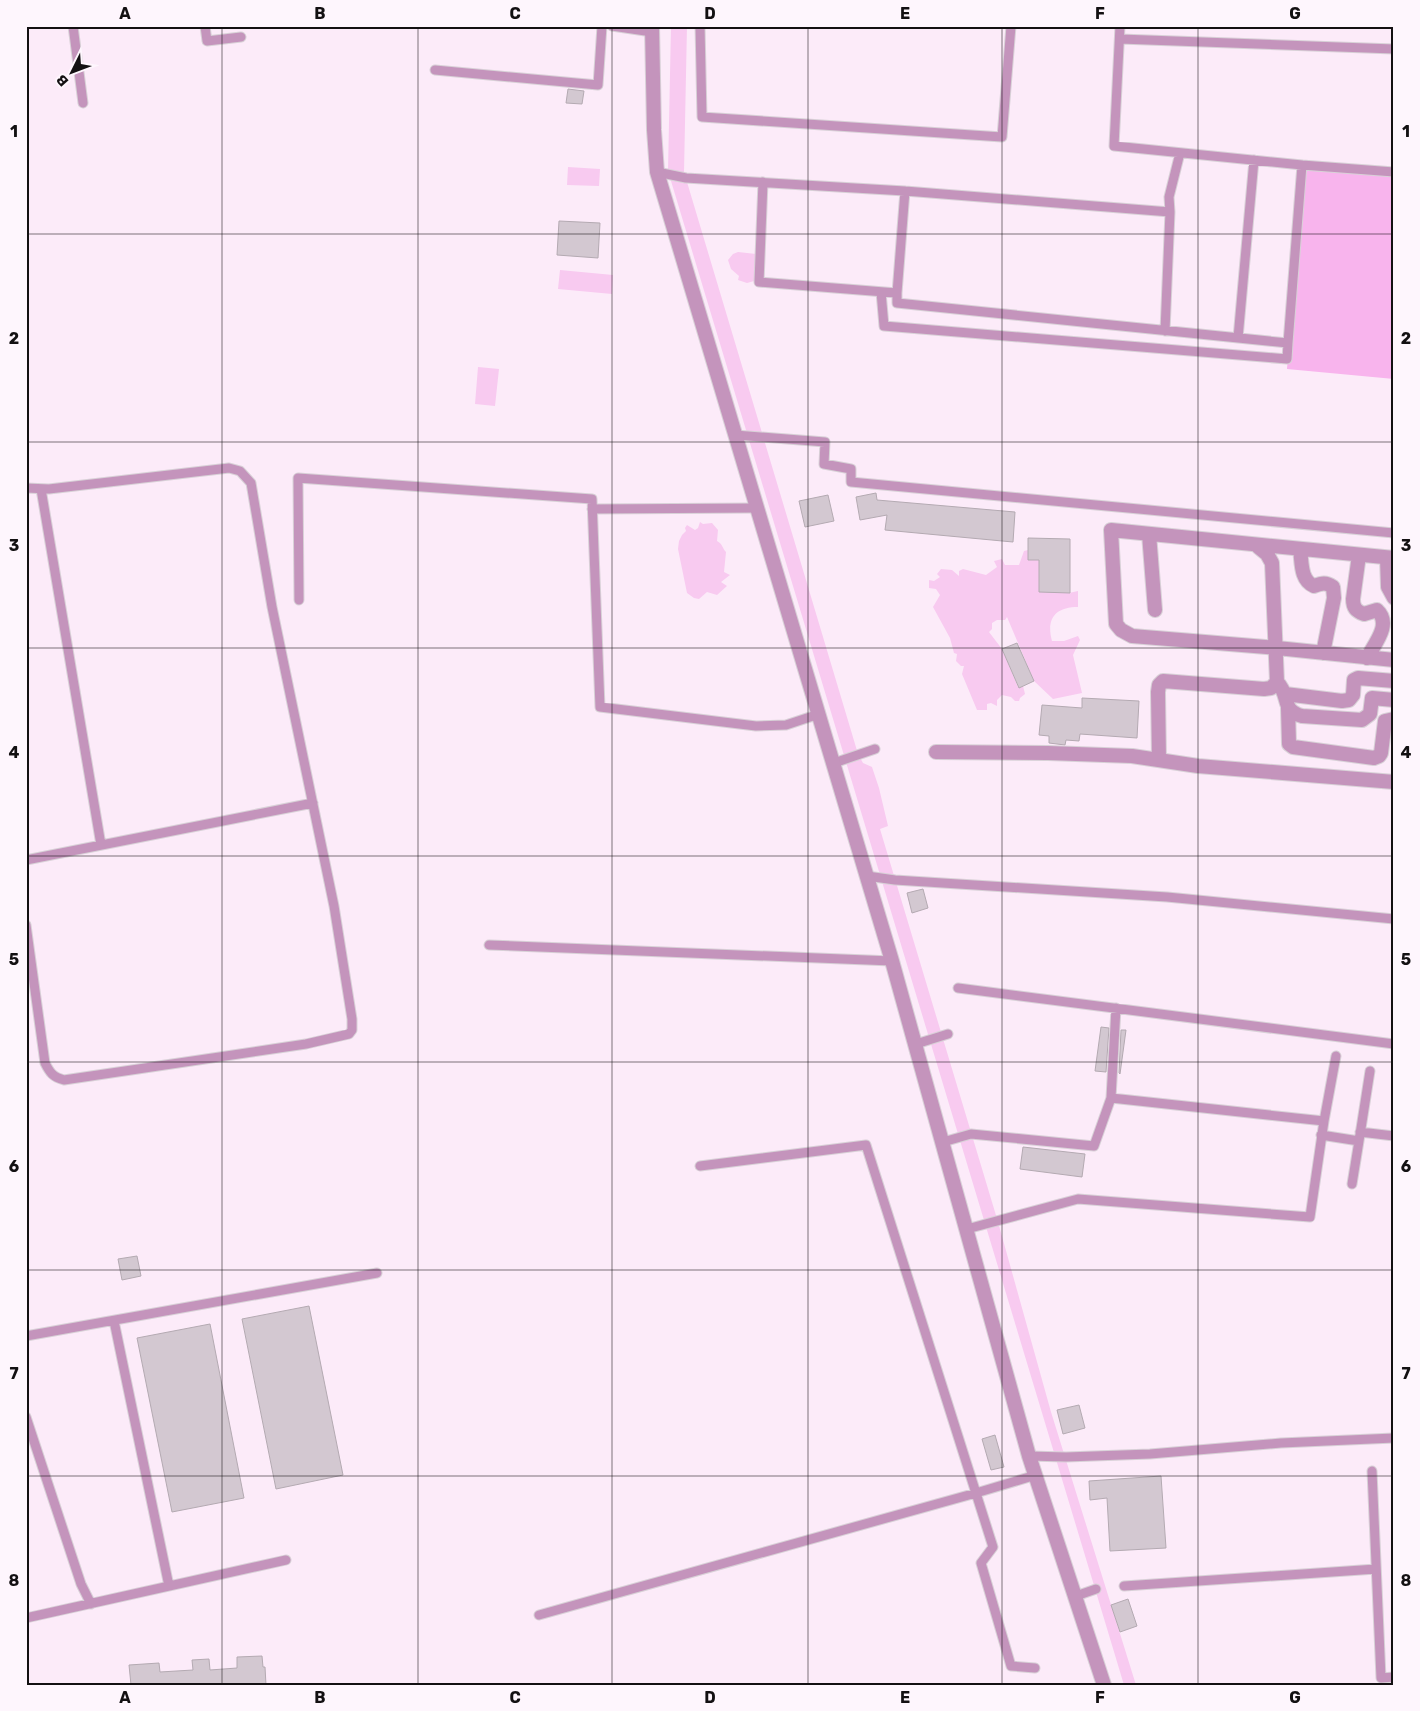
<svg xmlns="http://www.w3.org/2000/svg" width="1420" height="1711" font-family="Rubik,sans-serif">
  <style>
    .built { fill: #fcebf9 }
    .green { fill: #f8b4ed }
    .water { fill: #f8caf0 }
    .building { fill: #d3c8d1; stroke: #b4aab2 }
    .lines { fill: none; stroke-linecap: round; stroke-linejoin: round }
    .service-casing { stroke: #d8d1d7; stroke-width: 11 }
    .minor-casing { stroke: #d8d1d7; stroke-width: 16 }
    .service { stroke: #c494bc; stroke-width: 9 }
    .minor { stroke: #c494bc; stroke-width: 14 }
    .grid { fill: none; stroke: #131012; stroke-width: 1; stroke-opacity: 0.55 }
    .neatline { fill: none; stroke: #131012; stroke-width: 2 }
    .grid-label { font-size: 16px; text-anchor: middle; font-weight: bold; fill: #131012 }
  </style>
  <rect width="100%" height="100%" fill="#fef6fd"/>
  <path class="built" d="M26,26h1368v1659h-1368z"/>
  <path class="green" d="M1302,165l92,7v207l-107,-10z"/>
  <path class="water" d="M671,26h16l-3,146 174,582 5,9 9,4 7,21 9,38 -8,3 118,393 53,190 85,273h-12l-456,-1514z
    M568,167l32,2 -1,17 -32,-1z
    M738,252l18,2 -2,27 -7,2 -9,-3 1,-4 -8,-7 -3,-9 5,-6z
    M560,270l53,5 -1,19 -54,-5z
    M478,367l21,2 -4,37 -20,-2z
    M700,522l3,2 9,-1 6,7 -1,11c6,3 5,7 9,11l-2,20 6,3 -9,7 6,4 -10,9 -10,-3 -8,7 -5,-1 -7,-5 -9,-44 1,-8 3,-6 4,-4 -1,-3 2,-3 8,5 3,-2z
    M1028,550v10h11l30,33 9,-2v16c-23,0 -32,12 -26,34h12l14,-5 2,4 -7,15 9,38 -29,6 -19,-18 -27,-64 -2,3h-8l-5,3v6l-3,3 13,17 16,38 5,-1 2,8 -5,4 -1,3h-4l-4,-4 -9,-2 -5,5v6l-6,-3 -4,1v6h-10l-15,-36 2,-8h-3l-5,-5 1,-7 -3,-1 -4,-15 -17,-31 7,-12 -4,-6 -7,-1v-8l5,1 6,-4 -3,-3 4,-5 11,1 7,6v-5l4,-2 23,6 11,-8 -3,-6 8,-2 3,6h14l5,-14z"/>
  <path class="building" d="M568,89l16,2 -2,13 -16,-1z
    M559,221l41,2 -2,35 -41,-3z
    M876,493l1,7 138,12 -2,30 -128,-12 2,-15 -27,5 -4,-23z
    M828,495l6,26 -29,6 -6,-26z
    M1028,538l42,1v54l-31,-1v-32h-11z
    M1017,643l17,38 -15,7 -17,-39z
    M1082,698l57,3 -2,37 -57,-4 -1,7 -13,-1 -1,5 -16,-2v-7l-10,-1 3,-30 40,3z
    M923,889l5,19 -16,5 -5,-20z
    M1101,1027l8,1 -3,44 -11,-1z
    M1121,1030h5l-6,44 -1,-1z
    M1023,1147l62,7 -3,23 -62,-8z
    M137,1256l4,20 -19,4 -4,-21z
    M309,1306l34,169 -67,14 -34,-170z
    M210,1324l34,174 -72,14 -35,-174z
    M1079,1405l6,23 -22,6 -6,-24z
    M995,1435l9,32 -13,3 -9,-31z
    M1161,1476l5,72 -56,3 -3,-53 -17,2 -1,-19z
    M1128,1599l9,27 -17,6 -9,-27z
    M262,1656l1,11h2l1,18h-135l-2,-20 30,-2 1,9 33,-2 -1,-10 17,-1 1,11 27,-2v-11z"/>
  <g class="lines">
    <g class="service-casing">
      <path id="service" d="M73,26l10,77
        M205,26l2,15 34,-4
        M612,26l40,6
        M700,26l2,91 300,20 9,-111
        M1120,39l274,10
        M435,70l163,15 4,-59
        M1302,165l92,7
        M657,172l29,6 219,13 265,21 -1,-15 11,-44
        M763,182l-4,100 138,11 8,-102
        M881,292l3,34 403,33 1,-16
        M897,293v10l391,40 14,-178 -188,-19 6,-120
        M1165,331l5,-119
        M1238,338l16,-178
        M735,435l90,7 -1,22 27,5v13l543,51
        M26,488l23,1 180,-21 11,3 11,12 21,124 62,299 18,113v11l-3,4 -43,10 -242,36c-11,-3 -14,-7 -19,-17l-19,-138
        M41,489l60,356
        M592,509l165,-1
        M299,600l-1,-122 294,21 8,208 156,19 30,-1 33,-11
        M834,763l41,-14
        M26,860l287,-57
        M867,876l28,4 272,17 227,22
        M489,945l403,16
        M958,988l436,56
        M916,1044l32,-10
        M1111,1098l5,-90
        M1324,1121l12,-65
        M1360,1132l34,4
        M1321,1135l38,6 -7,43
        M1359,1141l11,-70
        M943,1142l28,-8 123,12 17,-48 213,23 -14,96 -232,-18 -111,30
        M700,1166l166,-21 127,402 -12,16 30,103 24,2
        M114,1321l55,265
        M26,1336l351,-63
        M26,1417l55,167 10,20
        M1029,1456l37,1 84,-3 131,-11 113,-5
        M1372,1471l9,207 13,-1
        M1124,1586l252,-17
        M1076,1596l20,-7
        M539,1615l437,-122 60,-18
        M26,1618l260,-58"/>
    </g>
    <g class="minor-casing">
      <path id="minor" d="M652,26l2,104 3,42 235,789 137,495 75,229
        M1149,534l6,76
        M1300,549c2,13 0,31 14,37 8,-3 12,-4 19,1l1,11 -11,55
        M1359,555l-6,44c0,9 3,12 11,15l13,-4c15,14 -2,33 -10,48
        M1387,558l1,29 6,11
        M1394,558l-283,-28 5,94 5,6 11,6 145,12 117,12
        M1277,682c14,14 3,28 25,34l60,4 8,-6 2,-16 22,2
        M1285,694l57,7 7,-1 4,-5 1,-15 4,-2 36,3
        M1288,708l1,36 4,3 81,11 5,-2 2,-3 4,-32 9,-2
        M936,752l112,1 84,3 66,10 196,16
        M1159,760l-1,-68 1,-7 4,-4 101,8 7,-1 6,-6 -5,-119 -5,-9 -11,-9"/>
    </g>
    <use href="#service" class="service"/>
    <use href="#minor" class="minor"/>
  </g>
  <path class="grid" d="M222,26v1659M418,26v1659M612,26v1659M808,26v1659M1002,26v1659M1198,26v1659M26,234h1368M26,442h1368M26,648h1368M26,856h1368M26,1062h1368M26,1270h1368M26,1476h1368"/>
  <rect width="1420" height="1711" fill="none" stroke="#fef6fd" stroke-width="55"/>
  <g transform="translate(72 72) rotate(228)" stroke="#fef6fd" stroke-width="4" paint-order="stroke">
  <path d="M0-4L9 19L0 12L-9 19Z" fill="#131012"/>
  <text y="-8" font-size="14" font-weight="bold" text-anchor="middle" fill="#131012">B</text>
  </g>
  <rect x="28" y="28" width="1364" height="1656" class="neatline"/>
  <g class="grid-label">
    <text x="125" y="19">A</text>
    <text x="320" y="19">B</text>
    <text x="515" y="19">C</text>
    <text x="710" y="19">D</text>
    <text x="905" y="19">E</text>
    <text x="1100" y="19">F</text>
    <text x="1295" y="19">G</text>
    <text x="14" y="137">1</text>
    <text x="1406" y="137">1</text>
    <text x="14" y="344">2</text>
    <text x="1406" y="344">2</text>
    <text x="14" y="551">3</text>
    <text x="1406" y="551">3</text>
    <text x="14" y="758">4</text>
    <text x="1406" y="758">4</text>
    <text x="14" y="965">5</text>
    <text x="1406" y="965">5</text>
    <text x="14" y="1172">6</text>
    <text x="1406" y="1172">6</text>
    <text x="14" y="1379">7</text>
    <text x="1406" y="1379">7</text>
    <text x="14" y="1586">8</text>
    <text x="1406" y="1586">8</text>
    <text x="125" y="1703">A</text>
    <text x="320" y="1703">B</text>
    <text x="515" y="1703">C</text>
    <text x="710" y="1703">D</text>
    <text x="905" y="1703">E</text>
    <text x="1100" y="1703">F</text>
    <text x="1295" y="1703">G</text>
  </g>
</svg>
